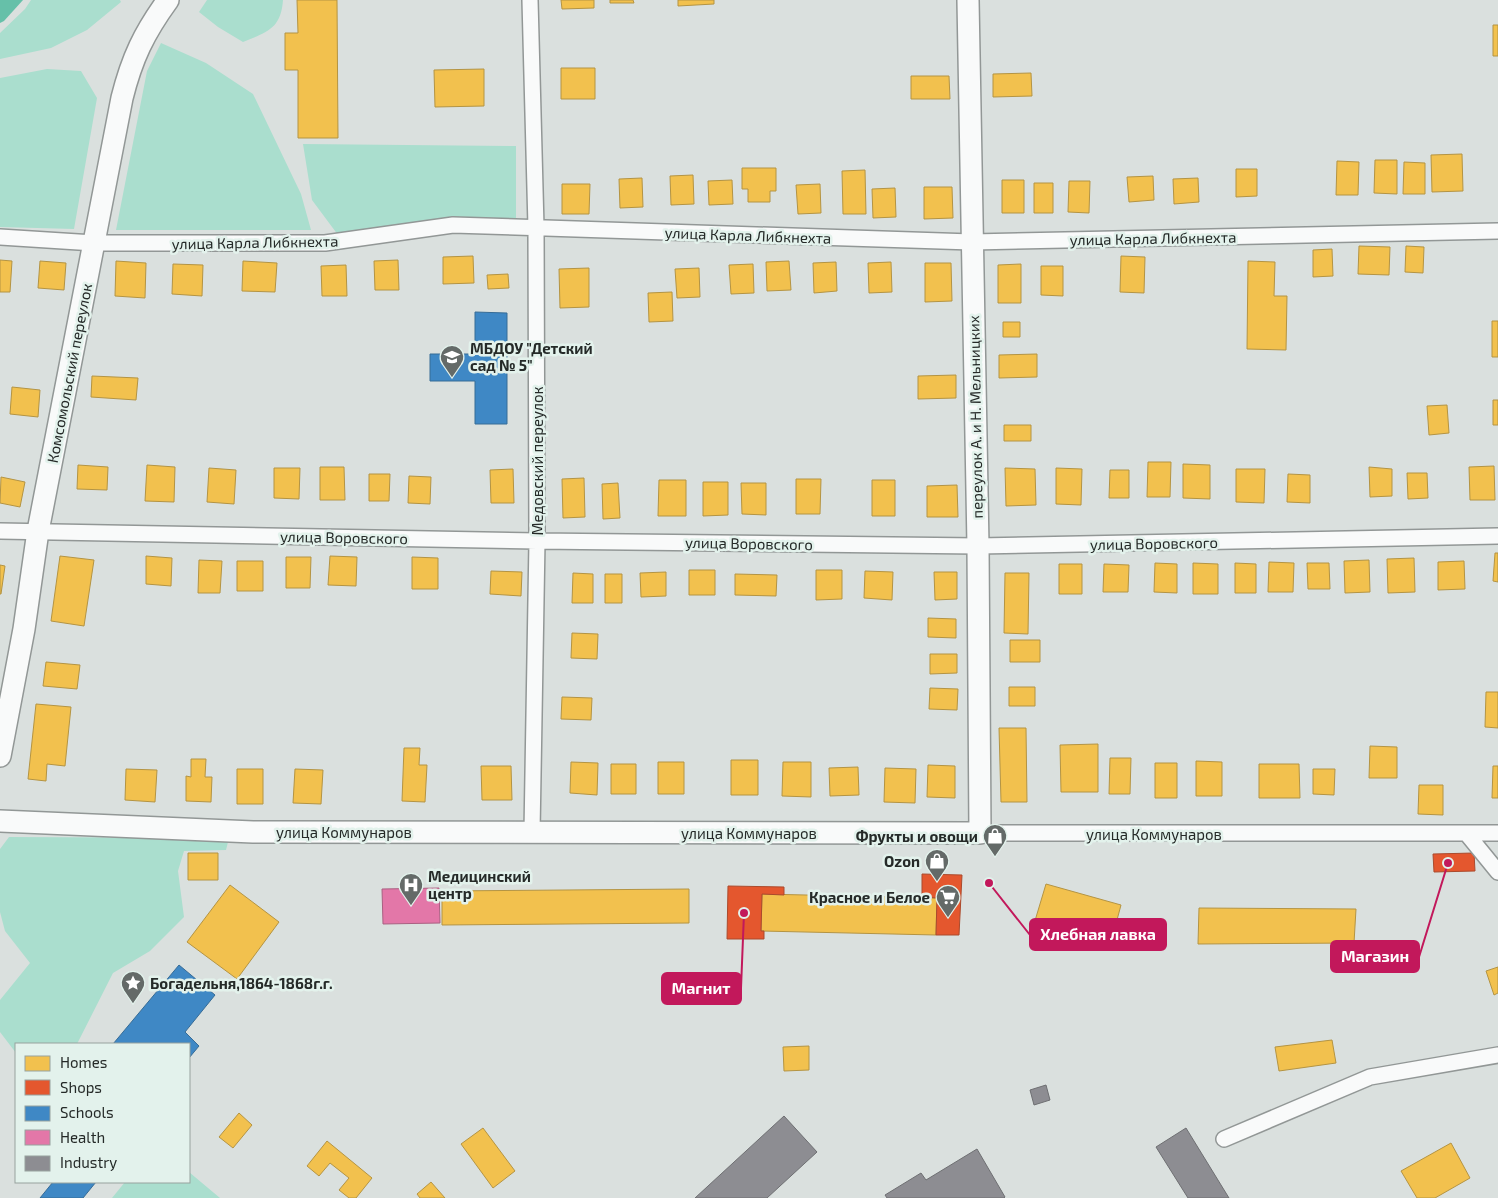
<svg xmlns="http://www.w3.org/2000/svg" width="1498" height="1198" font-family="'Exo 2',sans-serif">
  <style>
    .green { fill: #aadece }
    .water { fill: #66c0a9 }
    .homes { fill: #f2c14e; stroke: #b49443 }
    .shops { fill: #e4572e; stroke: #ab4a2c }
    .schools { fill: #3f88c5; stroke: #376c96 }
    .health { fill: #e377a8; stroke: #aa6082 }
    .industry { fill: #8d8d92; stroke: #6e6f72 }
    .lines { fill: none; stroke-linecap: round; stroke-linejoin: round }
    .street-casing { stroke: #929796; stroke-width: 18 }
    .secondary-casing { stroke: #929796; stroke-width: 24 }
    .street { stroke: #f9fafa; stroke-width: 15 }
    .secondary { stroke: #f9fafa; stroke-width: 21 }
    .labels { text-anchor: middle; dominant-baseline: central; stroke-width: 5; stroke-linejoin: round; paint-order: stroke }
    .street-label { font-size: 15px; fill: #252a28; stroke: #e3f2ec }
    .poi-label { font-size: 15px; font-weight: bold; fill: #252a28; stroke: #e3f2ec; text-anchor: start }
    .leader { fill: none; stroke: #c2185b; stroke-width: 2 }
    .callout-dot { fill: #c2185b; stroke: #e3f2ec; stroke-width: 2 }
    .callout { fill: #c2185b; stroke: #c2185b; stroke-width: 2 }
    .callout-label { font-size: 16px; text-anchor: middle; font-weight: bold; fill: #fff }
  </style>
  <rect width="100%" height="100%" fill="#dae0de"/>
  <path class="green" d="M31,0h89l1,2 -34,28 -36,18 -51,11v-26l25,-24z
    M207,0h76c-2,29 -16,32 -40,42l-25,-15 -19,-15z
    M161,43l45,20 47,31 48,100 10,36h-195l31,-159z
    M47,69l34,2 16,27 -23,131 -74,-2v-149z
    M303,144l213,2v87l-63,-11 -112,17 -29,-39z
    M9,837l220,1 -3,12 -42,1 -6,20 6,46 -34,34 -37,22 -36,71h-61v9l-16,-21v-32l30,-37 -25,-32 -5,-19v-63z
    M189,1172l31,26h-108l13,-16h64z"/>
  <path class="water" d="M0,0h23l-19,21 -4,2z"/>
  <path class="homes" d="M297,0h40l1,138h-40v-68h-13v-37h13z
    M561,0h33v8l-32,1z
    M610,0h23l1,3h-24z
    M678,0h36v4l-36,2z
    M1493,25h5v31h-5z
    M561,68h34v31h-34z
    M484,69v37l-49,1 -1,-37z
    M1031,73l1,23 -39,1v-23z
    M911,76h38l1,23h-39z
    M1462,154l1,37 -31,1 -1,-37z
    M1375,160h22v34l-23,-1z
    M1337,161l22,1 -1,33h-22z
    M1404,162l21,1v31h-22z
    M742,168h34v23h-6v11h-22v-13h-6z
    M1236,169h21v27l-21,1z
    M865,170l1,44h-23l-1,-43z
    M693,175l1,29 -23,1 -1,-29z
    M1153,176l1,24 -25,2 -2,-25z
    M642,178l1,29 -23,1 -1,-29z
    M1198,178l1,24 -25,2 -1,-25z
    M732,180l1,24 -24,1 -1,-24z
    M1002,180h22v33h-22z
    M1069,181h21l-1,32 -21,-1z
    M1034,183h19v30h-19z
    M562,184h28l-1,30h-27z
    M820,184l1,29 -23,1 -2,-29z
    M924,187h28l1,31 -29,1z
    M895,188l1,29 -23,1 -1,-29z
    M1359,246l31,1 -1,28 -31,-1z
    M1406,246l18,1 -1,26 -18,-1z
    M1332,249l1,27 -20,1v-27z
    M473,256l1,27 -31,1v-27z
    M1121,256l24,1 -1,36 -24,-1z
    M0,260l12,1 -2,31h-10z
    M398,260l1,30h-24l-1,-29z
    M40,261l26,2 -2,27 -26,-2z
    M116,261l30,2 -1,35 -30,-2z
    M243,261l34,2 -2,29 -33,-1z
    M789,261l2,29 -24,1 -1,-29z
    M1248,261l27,1 -1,34h13l-1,54 -39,-1z
    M836,262l1,29 -23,2 -1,-30z
    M891,262l1,30 -23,1 -1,-30z
    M925,263h26l1,38 -27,1z
    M173,264l30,1 -1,31 -30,-2z
    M753,264l1,29 -23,1 -2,-29z
    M1021,264v39h-23v-38z
    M346,265l1,31h-25l-1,-30z
    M1041,266h22v30l-22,-1z
    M589,268v39l-29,1 -1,-39z
    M699,268l1,29 -23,1 -2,-29z
    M508,274l1,14 -21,1 -1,-14z
    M672,292l1,29 -24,1 -1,-29z
    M1492,321h6v36h-6z
    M1003,322h17v15h-17z
    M1037,354v23l-38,1v-23z
    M956,375v23l-38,1v-23z
    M92,376l46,2 -2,22 -45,-3z
    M12,387l28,3 -2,27 -28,-3z
    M1493,400h5v25h-5z
    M1447,405l2,28 -20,2 -2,-29z
    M1004,425h27v16h-27z
    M1148,462h23l-1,35h-23z
    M1183,464l27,1v34l-27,-1z
    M78,465l30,2 -1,23 -30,-1z
    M147,465l28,2 -1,35 -29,-1z
    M1494,466l1,34h-25l-1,-33z
    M320,467h24l1,33h-25z
    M1369,467l23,2v27l-22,1z
    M209,468l27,2 -2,34 -27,-2z
    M274,468h26l-1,31 -25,-1z
    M1005,468l30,1 1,36 -30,1z
    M1056,468l26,1 -1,36 -25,-1z
    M513,469l1,34h-23l-1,-33z
    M1236,469h29l-1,34 -28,-1z
    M1110,470h19v28h-20z
    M1407,473h20l1,25 -20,1z
    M369,474h21l-1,27h-20z
    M1288,474l22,1v28l-23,-1z
    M409,476l22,1 -1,27 -22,-1z
    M1,477l24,5 -5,25 -20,-4z
    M584,478l1,39 -22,1 -1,-39z
    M796,479h25l-1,35h-24z
    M659,480h27v36h-28z
    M872,480h23v36h-23z
    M703,482h25v33l-25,1z
    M618,483l2,35 -17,1 -1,-35z
    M741,483h25v32l-24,-1z
    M957,485l1,32h-31v-31z
    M1495,553h3v29l-5,-1z
    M60,556l34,4 -10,66 -33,-5z
    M146,556l26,2 -1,28 -25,-2z
    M330,556l27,1 -1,29 -28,-1z
    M286,557h25l-1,31h-24z
    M412,557l26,1v31h-26z
    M1414,558l1,34 -27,1 -1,-34z
    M199,560l23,1 -2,32h-22z
    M1369,560l1,32 -25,1 -1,-32z
    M237,561h26v30h-26z
    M1464,561l1,28 -27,1v-28z
    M1269,562l25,1 -1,29h-25z
    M1155,563l22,1v29l-23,-1z
    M1193,563l25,1v30h-25z
    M1235,563l21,1v29h-21z
    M1307,563h22l1,26h-22z
    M1059,564h23v30h-23z
    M1104,564l25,1 -1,27h-25z
    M0,565l5,1 -4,28h-1z
    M689,570h26v25h-26z
    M816,570h26v29l-26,1z
    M491,571l31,1 -1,24 -31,-2z
    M865,571l28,1 -1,28 -28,-2z
    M666,572v24l-25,1 -1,-24z
    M934,572h23v27l-22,1z
    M573,573l20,1v29h-21z
    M1005,573h24l-1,61 -24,-1z
    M605,574h17v29h-17z
    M735,574l42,1 -1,21 -41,-1z
    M928,618l28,1v19l-28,-1z
    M572,633l26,1 -1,25 -26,-1z
    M1010,640h30v22h-30z
    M930,654h27v19l-27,1z
    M46,662l34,3 -3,24 -34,-3z
    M1009,687h26v19h-26z
    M930,688l28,1 -1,21 -28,-1z
    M1486,692h12v36l-13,-1z
    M562,697l30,1 -1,22 -30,-1z
    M36,704l35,3 -6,59 -18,-2 -1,17 -18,-2z
    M999,728h27l1,74h-26z
    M1098,744v48h-37l-1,-47z
    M1370,746l27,1v31h-28z
    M404,748h16l-1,17h8l-2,37 -23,-1z
    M1110,758h21l-1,36h-21z
    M191,759h15l-1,18h7l-1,25 -25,-1v-25l5,1z
    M731,760h27v35h-27z
    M1196,761l26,1v34h-26z
    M571,762l27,1 -1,32 -27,-2z
    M658,762h26v32h-26z
    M783,762h28v35l-29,-1z
    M1155,763h22v35h-22z
    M611,764h25v30h-25z
    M1259,764h40l1,34h-41z
    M928,765l27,1v32l-28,-1z
    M481,766h30l1,34h-30z
    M1493,766h5v32h-6z
    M858,767l1,28 -29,1 -1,-28z
    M885,768l31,1 -1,34 -31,-1z
    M126,769l31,1 -2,32 -30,-2z
    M237,769h26v35h-26z
    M295,769l28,1 -2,34 -28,-1z
    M1313,769h22l-1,26 -21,-1z
    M1419,785h24v30l-25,-1z
    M188,853h30v27h-30z
    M1046,884l75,21 -11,41 -76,-22z
    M230,885l49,37 -42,57 -50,-37z
    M689,889v34l-247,2v-34z
    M762,894l175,4 -1,37 -175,-4z
    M1199,908l157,1 -2,34 -156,1z
    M1498,967v26l-4,2 -8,-24z
    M1332,1040l4,23 -57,8 -4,-24z
    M809,1046v24l-25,1 -1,-24z
    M239,1113l13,12 -19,23 -14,-11z
    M483,1128l32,43 -22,17 -32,-44z
    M327,1141l45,37 -16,20h-7l-10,-8 10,-12 -19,-15 -11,13 -12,-10z
    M1451,1143l19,35 -35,20h-18l-16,-27z
    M431,1182l14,16h-25l-3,-4z"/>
  <path class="shops" d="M1474,853l1,18 -41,1 -1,-18z
    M922,874l40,1 -3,60h-23l1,-37 -15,-1z
    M728,886l56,1v8l-22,-1 -1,37h3v8h-37z"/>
  <path class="schools" d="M475,312l32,1v111h-32v-43h-45v-27h45z
    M179,965l36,30 -30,37 14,14 -10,12v-14h-76z
    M53,1182h43l-13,16h-43z"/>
  <path class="health" d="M439,888l1,35 -57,1 -1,-35z"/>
  <path class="industry" d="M1046,1085l4,15 -16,5 -4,-15z
    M784,1116l33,36 -50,46h-72z
    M1186,1128l43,70h-41l-32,-51z
    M977,1149l28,48 -1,1h-117l-2,-3 36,-22 5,7z"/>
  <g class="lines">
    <g class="street-casing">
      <path id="street" d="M530,0l6,227 1,314 -5,291
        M0,237l94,6h231l128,-18 519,17 526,-11
        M0,531l537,10 441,5 520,-10
        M980,833h518
        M1467,834l31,38
        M1224,1139l146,-62 128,-22"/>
    </g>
    <g class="secondary-casing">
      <path id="secondary" d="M0,756l24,-127 14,-98 84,-433c10,-40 22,-65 46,-98
        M0,821l253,11 727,1 -2,-287 -10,-546"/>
    </g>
    <use href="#street" class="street"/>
    <use href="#secondary" class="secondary"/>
  </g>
  <defs>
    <g id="school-pin" transform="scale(1.25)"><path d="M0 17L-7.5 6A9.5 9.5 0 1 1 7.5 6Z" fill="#646a68" stroke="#e3f2ec"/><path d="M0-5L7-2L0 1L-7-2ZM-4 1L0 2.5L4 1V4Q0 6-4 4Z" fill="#fff"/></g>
    <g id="shop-pin" transform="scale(1.25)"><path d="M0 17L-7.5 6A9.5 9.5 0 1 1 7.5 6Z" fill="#646a68" stroke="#e3f2ec"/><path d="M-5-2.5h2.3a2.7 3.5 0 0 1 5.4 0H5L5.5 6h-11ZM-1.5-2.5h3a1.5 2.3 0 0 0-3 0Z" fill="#fff"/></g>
    <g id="hospital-pin" transform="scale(1.25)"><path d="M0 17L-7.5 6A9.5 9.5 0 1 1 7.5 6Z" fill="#646a68" stroke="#e3f2ec"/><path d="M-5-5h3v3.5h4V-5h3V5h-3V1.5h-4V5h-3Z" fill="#fff"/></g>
    <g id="supermarket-pin" transform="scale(1.25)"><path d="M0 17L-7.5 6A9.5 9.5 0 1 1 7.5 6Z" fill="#646a68" stroke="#e3f2ec"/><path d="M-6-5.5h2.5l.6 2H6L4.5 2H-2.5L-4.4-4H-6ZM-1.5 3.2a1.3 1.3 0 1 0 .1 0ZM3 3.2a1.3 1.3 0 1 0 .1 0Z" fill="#fff"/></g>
    <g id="sight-pin" transform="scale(1.25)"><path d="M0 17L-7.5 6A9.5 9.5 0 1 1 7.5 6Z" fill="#646a68" stroke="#e3f2ec"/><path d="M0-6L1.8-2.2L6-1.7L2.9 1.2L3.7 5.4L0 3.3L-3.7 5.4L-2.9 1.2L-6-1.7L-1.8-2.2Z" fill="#fff"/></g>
  </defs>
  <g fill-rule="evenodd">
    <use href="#school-pin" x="452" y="357"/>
    <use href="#shop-pin" x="995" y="836"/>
    <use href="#shop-pin" x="937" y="861"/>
    <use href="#hospital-pin" x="411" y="885"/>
    <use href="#supermarket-pin" x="948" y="897"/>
    <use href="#sight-pin" x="133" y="983"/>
  </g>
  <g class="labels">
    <g class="street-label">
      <text transform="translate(748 235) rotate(2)">улица Карла Либкнехта</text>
      <text transform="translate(1153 238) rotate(-1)">улица Карла Либкнехта</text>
      <text transform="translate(255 242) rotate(-1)">улица Карла Либкнехта</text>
      <text transform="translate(69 373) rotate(-79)">Комсомольский переулок</text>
      <text transform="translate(975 417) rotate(-91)">переулок А. и Н. Мельницких</text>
      <text transform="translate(537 461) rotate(-90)">Медовский переулок</text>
      <text transform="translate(344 537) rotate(1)">улица Воровского</text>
      <text transform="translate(749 543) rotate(1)">улица Воровского</text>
      <text transform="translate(1154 543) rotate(-1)">улица Воровского</text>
      <text x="344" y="832">улица Коммунаров</text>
      <text x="749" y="833">улица Коммунаров</text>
      <text x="1154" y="834">улица Коммунаров</text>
    </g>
    <g class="poi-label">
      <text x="470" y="348">МБДОУ "Детский<tspan x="470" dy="17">сад № 5"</tspan></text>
      <text x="978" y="836" text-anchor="end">Фрукты и овощи</text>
      <text x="920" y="861" text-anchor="end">Ozon</text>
      <text x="428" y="876">Медицинский<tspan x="428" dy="17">центр</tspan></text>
      <text x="930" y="897" text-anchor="end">Красное и Белое</text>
      <text x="150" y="983">Богадельня,1864-1868г.г.</text>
    </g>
  </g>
  <path class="leader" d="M989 883L1030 935M1448 863L1419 957M744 913L741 988"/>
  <g class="callout-dot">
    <circle cx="989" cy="883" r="5"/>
    <circle cx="1448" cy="863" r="5"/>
    <circle cx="744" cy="913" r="5"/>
  </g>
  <g class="callout">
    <rect x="1030" y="919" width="136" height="31" rx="5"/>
    <rect x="1331" y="941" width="88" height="31" rx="5"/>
    <rect x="662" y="973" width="79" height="31" rx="5"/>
  </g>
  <g class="callout-label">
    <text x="1098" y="940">Хлебная лавка</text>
    <text x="1375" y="962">Магазин</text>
    <text x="701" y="994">Магнит</text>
  </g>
  <rect x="15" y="1043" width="175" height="140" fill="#e3f2ec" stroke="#97a29e"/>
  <rect x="25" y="1056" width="25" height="15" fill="#f2c14e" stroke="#97a29e"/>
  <text x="60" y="1068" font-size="15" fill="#252a28">Homes</text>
  <rect x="25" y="1080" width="25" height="15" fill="#e4572e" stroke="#97a29e"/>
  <text x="60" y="1093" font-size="15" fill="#252a28">Shops</text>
  <rect x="25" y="1106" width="25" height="15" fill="#3f88c5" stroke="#97a29e"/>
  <text x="60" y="1118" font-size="15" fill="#252a28">Schools</text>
  <rect x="25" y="1130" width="25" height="15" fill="#e377a8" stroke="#97a29e"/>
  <text x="60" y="1143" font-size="15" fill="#252a28">Health</text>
  <rect x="25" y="1156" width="25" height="15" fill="#8d8d92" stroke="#97a29e"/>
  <text x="60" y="1168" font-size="15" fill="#252a28">Industry</text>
</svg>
